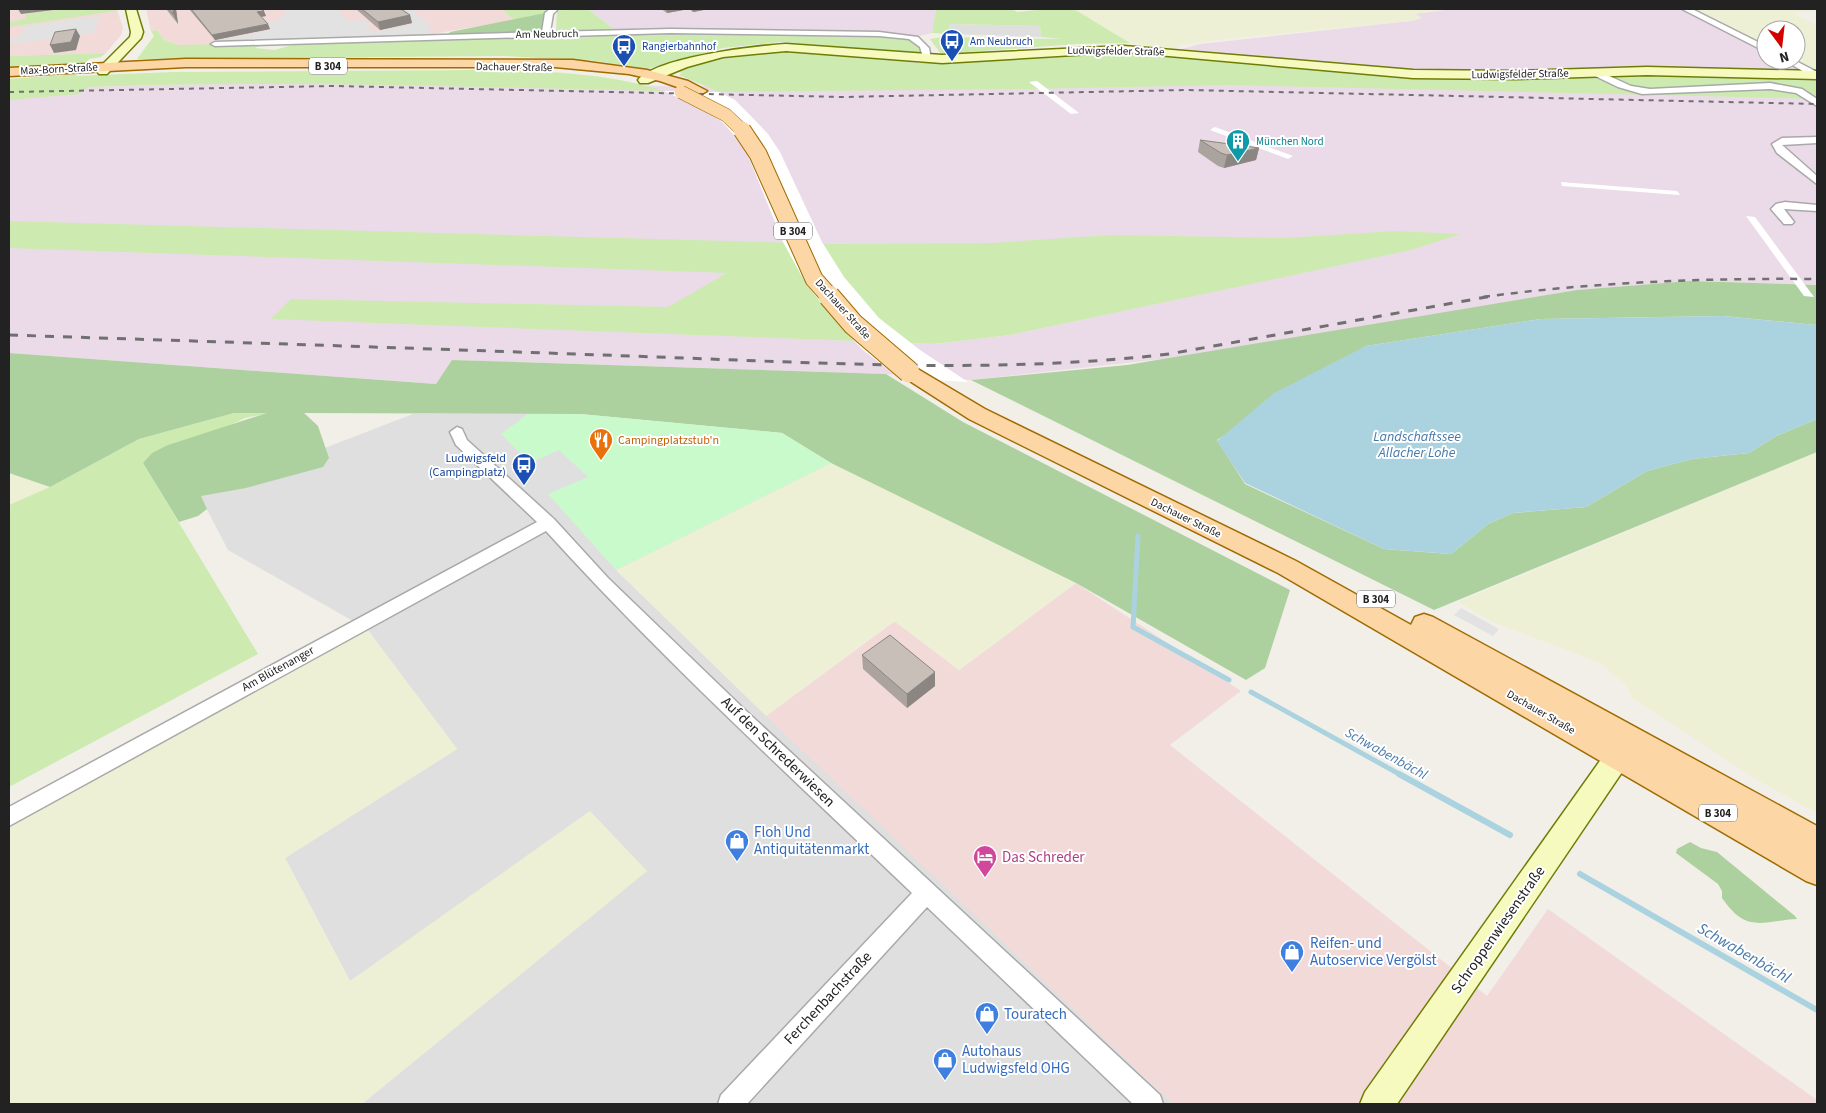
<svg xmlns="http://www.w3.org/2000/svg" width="1826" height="1113" font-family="'Source Sans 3',sans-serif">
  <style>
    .residential { fill: #e0dfdf }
    .commercial { fill: #f2dad9 }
    .industrial { fill: #ebdbe8; fill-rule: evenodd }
    .farmland { fill: #eef0d5 }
    .grass { fill: #cdebb0 }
    .forest { fill: #add19e }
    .park { fill: #c8facc }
    .parking { fill: #e2e2e2 }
    .water { fill: #aad3df }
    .pier { fill: #fff }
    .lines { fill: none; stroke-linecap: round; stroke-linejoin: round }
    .stream-far1 { stroke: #aad3df; stroke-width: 5 }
    .stream { stroke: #aad3df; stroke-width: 6 }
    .street-casing { stroke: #a9a9a9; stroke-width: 3 }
    .secondary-casing { stroke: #707d05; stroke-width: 3 }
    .primary-casing { stroke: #a06b00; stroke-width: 3 }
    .street { fill: #fff; fill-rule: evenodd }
    .secondary { fill: #f7fabf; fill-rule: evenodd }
    .primary { fill: #fcd6a4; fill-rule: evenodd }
    .rail-far2 { stroke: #707070; stroke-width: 2; stroke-dasharray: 5 5; stroke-linecap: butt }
    .rail-far1 { stroke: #707070; stroke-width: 2.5; stroke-dasharray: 7 7; stroke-linecap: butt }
    .rail { stroke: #707070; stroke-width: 3; stroke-dasharray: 9 9; stroke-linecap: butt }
    .primary-bridge-far2-casing { stroke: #a06b00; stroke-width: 14; stroke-linecap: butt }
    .primary-bridge-far1-casing { stroke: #a06b00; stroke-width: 19; stroke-linecap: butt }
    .primary-bridge-casing { stroke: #a06b00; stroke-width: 23; stroke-linecap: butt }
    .primary-bridge-far2 { stroke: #fcd6a4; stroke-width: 13 }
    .primary-bridge-far1 { stroke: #fcd6a4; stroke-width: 17 }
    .primary-bridge { stroke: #fcd6a4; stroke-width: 21 }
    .wall { fill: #aba49e }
    .shaded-wall { fill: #8b8681 }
    .building { fill: #c7bfb8; stroke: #8b8681 }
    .labels { text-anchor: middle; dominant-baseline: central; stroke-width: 4; stroke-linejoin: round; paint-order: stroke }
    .far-street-label { font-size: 11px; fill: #222; stroke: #fff }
    .far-transit-label { font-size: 11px; fill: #164399; stroke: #fff; text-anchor: start }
    .shield { fill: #fff; stroke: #646464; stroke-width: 1 }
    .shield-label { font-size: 11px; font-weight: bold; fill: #222 }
    .far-culture-label { font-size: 11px; fill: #0d838f; stroke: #fff; text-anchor: start }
    .food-label { font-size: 12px; fill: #c56008; stroke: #fff; text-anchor: start }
    .transit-label { font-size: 12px; fill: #164399; stroke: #fff; text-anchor: end }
    .street-label { font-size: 12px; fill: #222; stroke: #fff }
    .water-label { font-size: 14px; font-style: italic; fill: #4a7aab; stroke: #fff }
    .near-street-label { font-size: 15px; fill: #222; stroke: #fff }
    .near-shop-label { font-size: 15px; fill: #366cbe; stroke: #fff; text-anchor: start }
    .near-hotel-label { font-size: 15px; fill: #b23c85; stroke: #fff; text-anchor: start }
    .near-water-label { font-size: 16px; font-style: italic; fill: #4a7aab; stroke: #fff }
  </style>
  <rect width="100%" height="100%" fill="#f2efe9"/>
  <path class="residential" d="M950,24l90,2 1,11 -93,-3z
    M413,414h167l251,49 -214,108 556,533h-811l285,-234 -297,111 -65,-123 172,-109 -90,-120 -139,-79 -28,-54z"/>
  <path class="commercial" d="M9,9h108l6,19 -2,7 -15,18 -97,3z
    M146,9h356l12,11 -87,15 -213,8 -4,3 -33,-1 -14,-6 -6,-9 -6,1z
    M1076,583l165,108 -71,54 317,251 61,-87 269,191v4h-644l-407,-388 129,-95 64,49z"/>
  <path class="industrial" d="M588,9h348l-4,24 -24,6 -289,-6z
    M1453,9h231l82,42v9h19l20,10 -216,-2 -65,3h-68l-83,-3 -191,-19 18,-5 211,-23 10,-3 -7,-4z
    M1130,80l687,15v190l-124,-4 -116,9 -239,41 -179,41 4,-13 -192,21 -85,-6 -434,-14 -16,24 -427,-31v-258l80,-8 194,-5 480,5zM728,273l460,24 -178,38 -76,9 -663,-26 411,-3z"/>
  <path class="farmland" d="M1074,9h375l-34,5 7,4 -11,3 -196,19 -36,5 -3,4 -46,-6z
    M1690,9h127v2l-25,2 25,12v45h-6l-19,-10h4v-30h-30v17z
    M1817,452v361l-58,-32 -125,-82 -8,-14 -26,-22 -110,-42 -32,-19z
    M831,463l245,120 -117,87 -65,-49 -128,95 -150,-146z
    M9,473l41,14 -41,18z
    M367,629l90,120 -172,109 65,123 240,-170 57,60 -285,233h-353v-277z"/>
  <path class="grass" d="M62,9h53v2l-106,16v-5l16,-3 1,-5z
    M502,9h46l-3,1v3l-31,7z
    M566,9h22l31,24 260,3 29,3 10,3 4,11 -141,-11 -58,6 -76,21 -51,-8 -92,-5 -367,3 17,-23 -3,-5 6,-1 6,9 14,6 87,-2 -9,5 19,2 26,-7 243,-8 13,-5 1,-19z
    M936,9h76l5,3 28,-3h29l56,34 -52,1 -137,10 -11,-15 13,-2 119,2 -21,-2 -1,-11 -90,-2 -2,10 -16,-1z
    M768,51h49l102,12 65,-2 90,-8 80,2 225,19 130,6 106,-6 202,4v21l-588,-14 -201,4 -309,3 -40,-17 3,-2 -7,-2 60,-17z
    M106,53l-5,4 -12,2 -3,6 -77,5v-14z
    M479,70c62,1 125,2 185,21 -192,-4 -384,-11 -576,-4l-9,7 -70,6v-21l69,-5 -2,2 97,-4z
    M9,221l823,23 159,-1 121,-8 174,3 108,-7 67,3 -50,16 -401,85 -76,9 -663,-25 20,-20 377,8 59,-34 -718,-25z
    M234,413h36l-25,5 -23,11 -48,14 -31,20 115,191 -249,133v-282l41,-18 89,-48z"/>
  <path class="forest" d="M545,13v18l-96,3 1,-2z
    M1690,281l127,4v40l-94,-9 -182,3 -175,27 -149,94 28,44 139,65 67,5 37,-30 25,-11 73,-6 61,-36 45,-12 57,-6 27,-17 41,-17v33l-383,158 -463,-230 156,-15 450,-75z
    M9,353l427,31 16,-24 434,14 77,48 327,168 -25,78 -19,12 -170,-97 -245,-120 -49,-30 -202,-19 -276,-1 14,13 11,32 -6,9 -77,21 -45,8 6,13 -9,7 -19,6 -36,-59 9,-10 16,-8 99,-32h-33l-95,26 -89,48 -41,-14z
    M1690,842l11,6 16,4 78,64 2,3c-36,2 -50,15 -75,-21v-7l-4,-7 -42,-31 1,-4z"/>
  <path class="park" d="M528,414h52l202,19 49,30 -215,107 -68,-76 40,-17 -29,-27 -29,13 -29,-29z"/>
  <path class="parking" d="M281,9h55l14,13 14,-2 6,5 -4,1 8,6 39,-8 -16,-14 14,-1 18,15 2,4 -4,7 -212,9v-3l56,-11 -5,-7 13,-2 -1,-3 8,-5z
    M99,16l-5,17 -85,11v-4l3,-2 8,-1 5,-11z
    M1461,608l38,21 -6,7 -39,-21z"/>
  <path class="water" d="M1723,316l94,9v94l-41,17 -27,17 -57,6 -45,12 -61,36 -73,6 -25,11 -37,30 -67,-5 -139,-66 -28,-42 57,-48 92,-47 175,-27z"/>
  <path class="pier" d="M1037,81l42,32 -8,1 -42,-32z
    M664,91l55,1 16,8 12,12 21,22 12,18 42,90 22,35 35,41 41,32 48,32 -69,-4 -36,-28 -23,-24 -34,-42 -23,-42 -36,-89 -12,-17 -13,-14 -18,-12z
    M1215,127l78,29 -5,3 -78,-29z
    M1561,182l116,9 3,4 -118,-9z
    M1746,216l9,1 59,80 -10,-1z"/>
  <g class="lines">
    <path class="stream-far1" d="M1138,536l-5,91 96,53
      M1251,692l150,83"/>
    <path class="stream" d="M1399,774l111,61
      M1580,874l237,136"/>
    <g class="street-casing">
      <path id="street" d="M550,9h8l-5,5 -3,18 120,-3 209,3 39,5 11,11 2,11 -7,2 -4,-14 -11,-8 -30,-3 -209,-3 -455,13 -4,-2 4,-2 327,-10 3,-19z
        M1682,9h10l74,37v6z
        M1784,60h10l23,12v4h-6z
        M1594,69l37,17 19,3 120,-6 32,6 15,10v7l-21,-13 -26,-4 -128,5 -24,-7 -27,-13 -1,-2z
        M1817,137v6l-35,2 35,31v8l-40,-31 -5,-9 10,-6z
        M1785,202l32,3v6l-33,-2 10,13 -2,2h-8l-13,-15 5,-5z
        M457,427l5,2 5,11 87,79 54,59 135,130 417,387 3,9h-30l-206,-197 -180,197h-29l3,-9 191,-202c-124,-119 -251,-235 -366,-362l-537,295v-19l528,-285 -81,-77 -6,-13z"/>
    </g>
    <g class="secondary-casing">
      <path id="secondary" d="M126,9h10l7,23 -2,6 -34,36h-8l-2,-3 2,-3 31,-31 1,-5z
        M786,44l156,11 182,-9 289,24 102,1 132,-4 170,4v8l-170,-4 -132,4 -102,-1 -289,-26 -182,11 -156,-12 -63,6 -36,10 -39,16h-8l-2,-3c19,-23 117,-34 148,-36z
        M1628,731l9,3 4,8 -4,8 -240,354h-37l5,-12 254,-358z"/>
    </g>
    <g class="primary-casing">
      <path id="primary" d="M186,59l387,1 74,10 41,11 19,10 -7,4 -40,-14 -31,-7 -74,-7h-369l-177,9v-8z
        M909,366l7,2 69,41 311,152 115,64 4,-8 9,-3 9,3 384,209v59l-11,-4 -528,-308 -309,-154 -67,-43 -3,-4 3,-4z"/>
    </g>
    <use href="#street" class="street"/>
    <use href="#secondary" class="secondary"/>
    <use href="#primary" class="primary"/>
    <path class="rail-far2" d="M9,92l325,-6 509,11 344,-7 630,14"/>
    <path class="rail-far1" d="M1483,297c111,-15 222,-19 334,-18"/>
    <path class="rail" d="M9,335c216,7 432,14 647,22 172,6 342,17 513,-3l323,-58"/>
    <g class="primary-bridge-far2-casing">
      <path id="primary-bridge-far2" d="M681,92l45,23 17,16"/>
    </g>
    <g class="primary-bridge-far1-casing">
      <path id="primary-bridge-far1" d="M742,130l16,24 56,125 16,18"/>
    </g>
    <g class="primary-bridge-casing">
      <path id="primary-bridge" d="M829,296l24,28 56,48"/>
    </g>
    <use href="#primary-bridge-far2" class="primary-bridge-far2"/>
    <use href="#primary-bridge-far1" class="primary-bridge-far1"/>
    <use href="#primary-bridge" class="primary-bridge"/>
  </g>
  <path class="wall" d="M166,9h10l2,15z
    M189,9h72l5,7 -5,1 9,12 -55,11z
    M356,9h45l9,6 2,8 -32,7z
    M661,9h48l-16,3 -4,-3 -22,4z
    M1200,140l59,8 -3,12 -32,8 -6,-2 -20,-14z
    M862,655l73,31 -28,22 -44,-39z"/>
  <path class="shaded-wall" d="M18,9h44l-41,5z
    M173,9h3l2,15 -5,-10z
    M666,9h23l-22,4z
    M692,9h17l-16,3z
    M264,11l2,5 -7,1 -2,-5z
    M410,15l2,8 -32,7 -2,-8z
    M268,24l2,5 -55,11 -3,-5z
    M76,29l4,7 -4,14 -22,3 -4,-8z
    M1259,148l-3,12 -32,8 3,-13z
    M935,672v14l-28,22v-14z"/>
  <path class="building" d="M169,9h4v5z
    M191,9h70l3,2 -7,1 11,12 -56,11z
    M362,9h39l9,6 -32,7z
    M76,29l-5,13 -21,3 5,-13z
    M1200,140l59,8 -32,7 -6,-2z
    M890,635l45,37 -28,22 -45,-39z"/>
  <defs>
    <g id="bus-pin" transform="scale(1.25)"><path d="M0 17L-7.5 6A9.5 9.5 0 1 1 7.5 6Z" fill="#1a4fb4" stroke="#fff"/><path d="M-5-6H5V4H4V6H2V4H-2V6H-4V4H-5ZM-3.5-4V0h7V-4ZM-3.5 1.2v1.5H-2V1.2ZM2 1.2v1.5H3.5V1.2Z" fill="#fff"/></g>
    <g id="building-pin" transform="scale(1.25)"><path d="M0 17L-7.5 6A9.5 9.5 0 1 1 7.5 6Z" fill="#0f9aa8" stroke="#fff"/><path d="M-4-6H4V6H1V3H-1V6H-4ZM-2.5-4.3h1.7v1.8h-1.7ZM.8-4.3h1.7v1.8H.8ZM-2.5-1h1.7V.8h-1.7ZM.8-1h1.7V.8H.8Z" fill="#fff"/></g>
    <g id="restaurant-pin" transform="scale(1.25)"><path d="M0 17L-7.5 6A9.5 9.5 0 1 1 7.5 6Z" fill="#e8710a" stroke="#fff"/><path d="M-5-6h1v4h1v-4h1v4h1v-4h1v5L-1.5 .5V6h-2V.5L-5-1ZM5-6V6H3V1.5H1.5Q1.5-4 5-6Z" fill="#fff"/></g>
    <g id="shop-pin" transform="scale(1.25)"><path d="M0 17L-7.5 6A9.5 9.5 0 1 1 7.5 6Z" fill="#3f7fe0" stroke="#fff"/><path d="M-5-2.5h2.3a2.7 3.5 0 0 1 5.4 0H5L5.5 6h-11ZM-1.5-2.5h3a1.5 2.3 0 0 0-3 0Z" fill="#fff"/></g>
    <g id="hotel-pin" transform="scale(1.25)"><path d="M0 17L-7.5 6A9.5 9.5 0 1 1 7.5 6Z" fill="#d1479c" stroke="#fff"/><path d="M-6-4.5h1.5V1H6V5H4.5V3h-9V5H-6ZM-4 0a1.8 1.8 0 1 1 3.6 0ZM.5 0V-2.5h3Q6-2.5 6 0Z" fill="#fff"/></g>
  </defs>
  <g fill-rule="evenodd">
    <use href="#bus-pin" x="952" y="41"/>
    <use href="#bus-pin" x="624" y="46"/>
    <use href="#building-pin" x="1238" y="141"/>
    <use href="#restaurant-pin" x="601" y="440"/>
    <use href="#bus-pin" x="524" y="465"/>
    <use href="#shop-pin" x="737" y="841"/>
    <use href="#hotel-pin" x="985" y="857"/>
    <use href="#shop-pin" x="1292" y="952"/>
    <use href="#shop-pin" x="987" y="1014"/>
    <use href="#shop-pin" x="945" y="1060"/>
  </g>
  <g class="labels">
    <g class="far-street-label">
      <text transform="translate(547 34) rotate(-1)">Am Neubruch</text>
      <text transform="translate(1116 51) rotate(1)">Ludwigsfelder Straße</text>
      <text transform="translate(514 67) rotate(1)">Dachauer Straße</text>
      <text transform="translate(59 69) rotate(-3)">Max-Born-Straße</text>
      <text transform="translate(1520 74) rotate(-1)">Ludwigsfelder Straße</text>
      <text transform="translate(843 309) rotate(48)">Dachauer Straße</text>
      <text transform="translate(1186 518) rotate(26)">Dachauer Straße</text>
      <text transform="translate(1541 712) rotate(30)">Dachauer Straße</text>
    </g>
    <g class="far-transit-label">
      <text x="970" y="41">Am Neubruch</text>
      <text x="642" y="46">Rangierbahnhof</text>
    </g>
    <g class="shield">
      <rect x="309" y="57.5" width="38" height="17" rx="4"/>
      <rect x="774" y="222.5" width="38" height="17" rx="4"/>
      <rect x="1357" y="590.5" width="38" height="17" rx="4"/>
      <rect x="1699" y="804.5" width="38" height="17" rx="4"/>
    </g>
    <g class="shield-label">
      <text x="328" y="66">B 304</text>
      <text x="793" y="231">B 304</text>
      <text x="1376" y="599">B 304</text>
      <text x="1718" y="813">B 304</text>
    </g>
    <g class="far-culture-label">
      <text x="1256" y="141">München Nord</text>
    </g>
    <g class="food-label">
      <text x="618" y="440">Campingplatzstub'n</text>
    </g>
    <g class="transit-label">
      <text x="506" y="458">Ludwigsfeld<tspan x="506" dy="14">(Campingplatz)</tspan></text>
    </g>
    <g class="street-label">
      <text transform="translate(278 669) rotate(-29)">Am Blütenanger</text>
    </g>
    <g class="water-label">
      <text x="1417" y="437">Landschaftssee<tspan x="1417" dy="16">Allacher Lohe</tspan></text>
      <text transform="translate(1386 754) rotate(29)">Schwabenbächl</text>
    </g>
    <g class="near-street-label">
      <text transform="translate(778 752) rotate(44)">Auf den Schrederwiesen</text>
      <text transform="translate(1498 930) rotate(-55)">Schroppenwiesenstraße</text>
      <text transform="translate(828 998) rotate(-47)">Ferchenbachstraße</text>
    </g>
    <g class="near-shop-label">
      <text x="754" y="832">Floh Und<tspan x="754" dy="17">Antiquitätenmarkt</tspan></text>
      <text x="1310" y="943">Reifen- und<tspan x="1310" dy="17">Autoservice Vergölst</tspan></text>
      <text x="1004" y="1014">Touratech</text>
      <text x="962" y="1051">Autohaus<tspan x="962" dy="17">Ludwigsfeld OHG</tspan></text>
    </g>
    <g class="near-hotel-label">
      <text x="1002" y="857">Das Schreder</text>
    </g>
    <g class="near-water-label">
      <text transform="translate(1744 953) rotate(30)">Schwabenbächl</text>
    </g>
  </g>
  <rect width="1826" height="1113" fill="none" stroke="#222222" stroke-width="20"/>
  <g transform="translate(1781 45) rotate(165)"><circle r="24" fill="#ffffff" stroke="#a7a7a7"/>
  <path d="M0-4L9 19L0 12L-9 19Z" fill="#d40000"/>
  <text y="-8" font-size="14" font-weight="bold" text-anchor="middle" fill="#222222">N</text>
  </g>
</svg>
